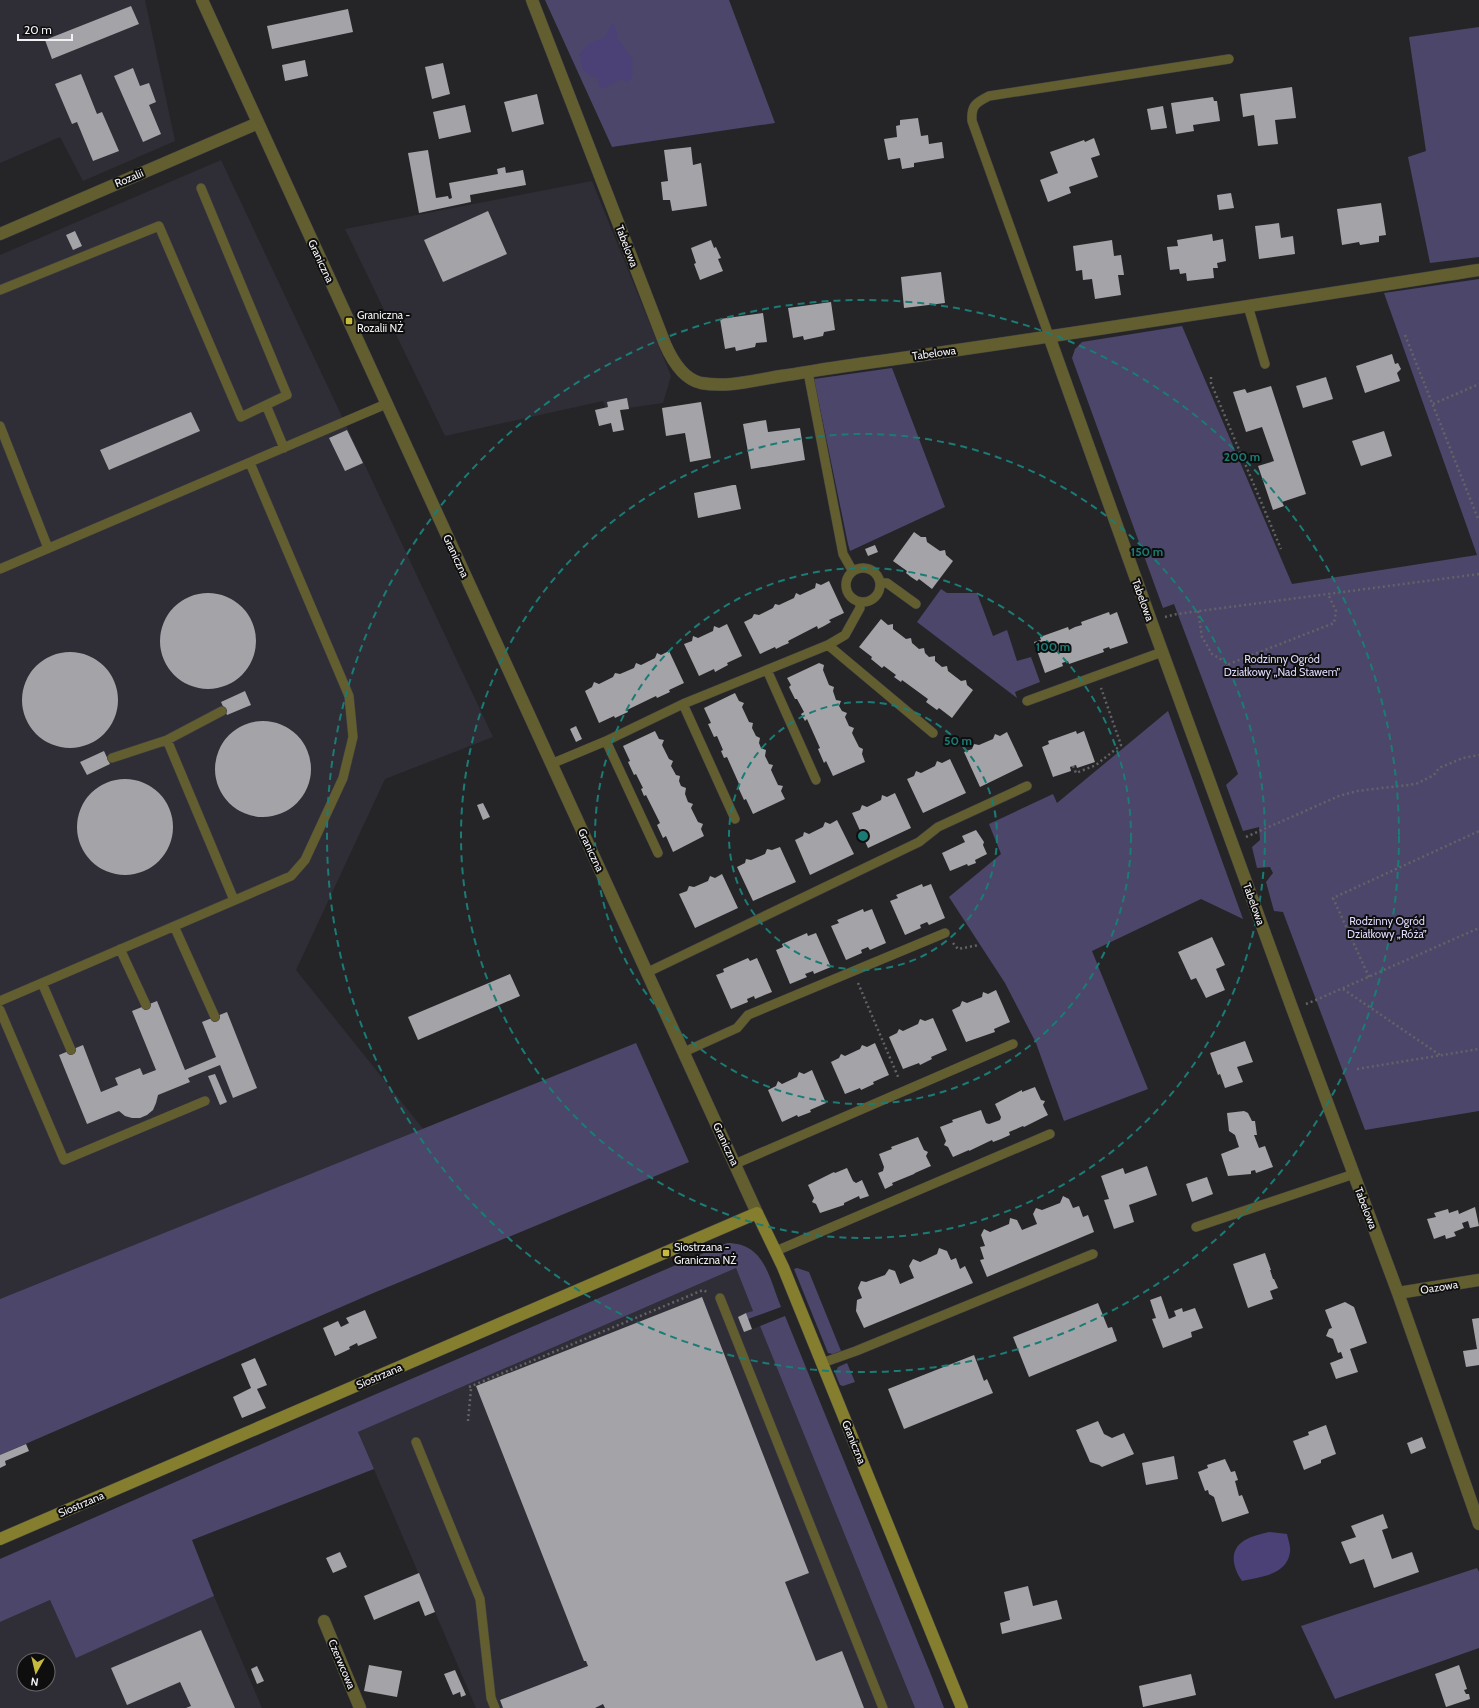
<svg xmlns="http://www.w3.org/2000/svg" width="1479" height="1708" font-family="Cabin,sans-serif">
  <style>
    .built { fill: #2f2e37; fill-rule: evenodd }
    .green { fill: #4c466a }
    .water { fill: #4b4176 }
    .building { fill: #a4a3a7 }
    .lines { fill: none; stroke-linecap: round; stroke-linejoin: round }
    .lane-casing { stroke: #424245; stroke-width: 10 }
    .street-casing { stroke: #424245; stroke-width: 13 }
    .secondary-casing { stroke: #424245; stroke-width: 13 }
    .path { stroke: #636366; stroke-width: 2.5; stroke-dasharray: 2 3; stroke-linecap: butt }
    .lane { stroke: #625e2f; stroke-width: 9 }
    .street { stroke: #625e2f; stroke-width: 12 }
    .secondary { stroke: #847e2e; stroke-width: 12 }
    .ring { fill: none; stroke: #1a7c75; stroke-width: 2; stroke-dasharray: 7 5 }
    .poi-dot { fill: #c6bb3c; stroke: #0e0e0f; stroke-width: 1.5 }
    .labels { text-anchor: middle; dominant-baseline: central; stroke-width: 4; stroke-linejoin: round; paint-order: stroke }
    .street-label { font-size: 11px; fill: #f2f2f4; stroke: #0e0e0f }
    .poi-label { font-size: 11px; fill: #f2f2f4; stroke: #0e0e0f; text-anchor: start }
    .park-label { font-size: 11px; fill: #dedafd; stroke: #0e0e0f }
    .centre { fill: #1a7c75; stroke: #0e0e0f; stroke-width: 2 }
    .ring-label { font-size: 12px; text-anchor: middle; font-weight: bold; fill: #1a7c75; stroke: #0e0e0f; stroke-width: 4; stroke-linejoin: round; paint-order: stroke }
  </style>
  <rect width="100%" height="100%" fill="#252528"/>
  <path class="built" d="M0,0h145l30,141 -92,40 -23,-44 -60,26z
    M221,160l272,577 -108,42 -89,191 128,160 -424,169v-1044z
    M592,181l79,195 -8,27 -56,8 -4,-10 -158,35 -100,-207z
    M736,1268l17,43 -14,6 13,12 8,-3 155,382h-439l-118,-276z
    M214,1596l48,112h-262v-86l50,-22 26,57zM24,1660h24v24h-24z"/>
  <path class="green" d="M545,0h184l46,123 -163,24z
    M1479,27v230l-49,6 -22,-106 18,-6 -17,-114z
    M1479,279v832l-114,19 -82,-218 -9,-1 -8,-29 7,-9 -3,-6 -13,1 -5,-21 8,-7 -1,-13 -16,4 -17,-46 12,-11 -64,-170 -11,4 -91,-250 3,-9 7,-7 100,-16 110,258 185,-29 -93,-262z
    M892,368l53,139 -95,44 -2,-7 -34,-165z
    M941,589l6,4h30l16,43 14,-6 10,31 14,-4 9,25 -25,10 2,6 -100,-76z
    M1168,711l75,208 -42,-20 -109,52 56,138 -84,32 -28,-78 -31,-60 -56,-86 52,-43 -12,-30 64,-30 4,9z
    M636,1043l53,119 -318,132 -371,161v-156z
    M727,1243c38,0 42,35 54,64l-33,12 -2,-6 7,-2 -17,-43 -378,164 16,37 -182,71 22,56 -138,62 -26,-58 -50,22v-63l346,-152z
    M797,1268l12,4 32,79 -8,3 -5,-1 -34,-84z
    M785,1316l147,361 12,31h-29l-155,-382z
    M847,1363l8,19 -12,4 -3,-1 -5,-12 3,-6z
    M1477,1568l2,4v76l-144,51 -34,-73z"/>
  <path class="water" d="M612,23l4,6 2,10 15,21c-2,7 1,13 -2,19l-4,3 -6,-3 -17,9 -4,-1 -3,-10 -6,-1 -8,-6 -4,-14c8,-13 13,-14 26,-19z
    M1269,1532l18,2c1,5 4,13 3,18 -3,23 -30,25 -48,29 -9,-13 -14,-31 3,-41 7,-4 16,-6 24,-8z"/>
  <path class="building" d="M131,6l8,18 -87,35 -7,-19z
    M348,9l5,23 -81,17 -5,-23z
    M305,60l3,16 -23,5 -3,-16z
    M443,63l7,31 -18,5 -7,-32z
    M133,68l7,18 9,-3 7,19 -7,3 12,29 -18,8 -29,-66z
    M81,74l16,40 5,-2 17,39 -26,10 -16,-39 -5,2 -17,-40z
    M1292,87l4,31 -21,2 3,24 -20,2 -4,-31 -11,2 -3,-23z
    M537,94l7,30 -32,8 -8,-30z
    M1213,97l1,4h3l3,20 -27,4 1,6 -18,3 -5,-31z
    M465,105l6,27 -32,7 -6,-27z
    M1163,106l4,22 -16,2 -4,-21z
    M918,118l3,18 7,-1 1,9 13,-2 2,16 -30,5v4l-12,2 -2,-11 -12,2 -4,-21 13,-2 -1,-11 4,-1v-5z
    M1094,138l6,17 -9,3 7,19 -29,10 2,6 -23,9 -8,-22 18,-7 -8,-21 34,-12 1,2z
    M691,147l2,18 8,-2 6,43 -35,5 -2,-11h-7l-2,-18 7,-1 -4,-31z
    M428,150l8,48 12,-2 1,3 3,-1 -3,-15 49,-9 -1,-5 8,-2 1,6 17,-3 3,15 -56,10 1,7 -52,11 -11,-60z
    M1231,193l3,15 -15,2 -2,-15z
    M1381,203l5,32 -7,1v6l-19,3 -1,-3 -17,3 -5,-36z
    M488,211l19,43 -64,28 -19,-42z
    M1279,223l2,15 12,-2 2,18 -36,5 -4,-33z
    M75,231l7,15 -9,4 -7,-15z
    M1212,234l1,7 10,-2 3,22 -9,2 1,5h-5l1,10 -27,3 -1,-8 -6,1 -1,-5 -9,1 -3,-23 11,-1 -1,-6z
    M711,240l3,8 2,-1 5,11 -3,1 5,12 -23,9 -6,-16 2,-1 -5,-15z
    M1112,240l2,16 7,-1 3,20h-6l3,20 -26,4 -3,-20 -9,1 -1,-10 -6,1 -3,-25z
    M941,272l4,31 -41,5 -3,-31z
    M831,302l4,28 -11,2 -1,4 -19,4 -1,-4 -10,2 -5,-30z
    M763,313l4,29 -11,1 -1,4 -19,4 -1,-4 -10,2 -5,-30z
    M1392,354l3,10 3,-1 3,6 -4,4 3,8 -35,12 -9,-27z
    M1326,377l7,22 -30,9 -7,-22z
    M1271,386l35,108 -24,8 2,4 -11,4 -15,-44 16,-5 -5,-14 -7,-20 -16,5 -13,-40 12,-3 2,4z
    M627,398l2,11 -9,1 4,20 -11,2 -2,-9 -12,3 -4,-16 13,-3 -1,-5z
    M701,402l10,56 -21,4 -5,-29 -19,3 -4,-28z
    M191,412l9,19 -91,39 -9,-20z
    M766,420l2,12 32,-4 5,32 -54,9 -8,-45z
    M347,430l16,33 -18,8 -16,-33z
    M1384,431l8,25 -31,10 -9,-25z
    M733,485h3l5,24 -43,9 -4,-25z
    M914,532l7,5h5l1,5 13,9 5,-1 1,5 7,6 -21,28 -13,-10 -2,2 -6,-4 -5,-4 1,-2 -14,-10z
    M875,545l3,7 -10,4 -3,-7z
    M829,581l15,32 -15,7 2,2 -7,4 -6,3 -1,-3 -29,15 1,2 -7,3 -6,3 -1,-2 -15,7 -16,-32 8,-4 2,-4 5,1 14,-7 2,-4 4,1 15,-7 2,-5 4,2 15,-7 1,-5 5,2z
    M160 641a48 48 0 1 1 96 0a48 48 0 1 1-96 0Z
    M1109,612l1,3 7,-3 11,31 -18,6 -1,-2 -6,2 1,3 -35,12 -1,-3 -6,2 1,3 -18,7 -11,-31 7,-2 -1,-3 28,-10 1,3 6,-3 7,-2 -1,-3z
    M881,619l7,6 5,-1v5l13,10 5,-1 1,5 7,6 5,-1 1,5 4,4 6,-1v5l7,6 5,-1 1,5 13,10 5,-1 1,5 6,5 -21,28 -13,-10 -2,2 -11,-8 2,-3 -26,-19 -1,2 -7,-5 2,-2 -12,-9 -2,2 -11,-9 1,-2 -13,-10z
    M727,624l15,32 -15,7 1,2 -13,7 -1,-3 -15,7 -15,-32 8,-3 1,-5 5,2 15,-7 1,-5 5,2z
    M669,651l15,32 -15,7 1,2 -13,6 -1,-2 -29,14 1,2 -13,6 -1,-2 -15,7 -14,-32 7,-4 2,-5 5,2 14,-7 2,-4 5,1 14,-6 2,-5 5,2 14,-7 2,-5 4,2z
    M22 700a48 48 0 1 1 96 0a48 48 0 1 1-96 0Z
    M819,663l5,2 -1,5 6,15 5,2 -1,4 3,9 5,1 -2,5 3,5 5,2 -2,4 4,9 5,2 -2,5 7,14 4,2 -1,5 3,8 -32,14 -7,-15 -2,2 -6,-14 2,-1 -13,-29 -2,2 -4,-7 3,-2 -7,-13h-2l-6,-12 2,-2 -4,-7z
    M245,691l6,14 -24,10 -6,-13z
    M735,693l4,8 5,2 -2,4 7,15 4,1 -1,5 4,8 4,2 -1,5 2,5 5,2 -1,6 4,8 4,1 -2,5 7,15 5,1 -2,5 4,8 -32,15 -7,-15 -2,1 -6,-13 2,-1 -13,-29 -3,1 -3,-7 2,-1 -6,-14 -3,1 -6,-13 3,-1 -7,-15z
    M215 769a48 48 0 1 1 96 0a48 48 0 1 1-96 0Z
    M576,726l6,13 -6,3 -6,-13z
    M655,731l4,8 5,1 -2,5 7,14 4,2 -2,5 5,9 4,1 -1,5 2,5 5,2 -1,6 3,8 5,2 -2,4 7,14 5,2 -2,5 3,7 -31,16 -7,-16 -3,2 -6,-13 3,-2 -14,-28 -2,1 -3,-7 2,-1 -7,-14 -2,1 -6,-13 2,-1 -7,-15z
    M1076,731l1,3 7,-3 11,31 -18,6 -1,-3 -6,2 1,4 -18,6 -11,-30 7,-3 -1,-3z
    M1007,732l16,34 -43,21 -16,-35 8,-3 2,-5 5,1 14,-6 2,-5 5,2z
    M104,751l6,13 -23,11 -7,-13z
    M950,759l16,34 -43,20 -16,-34 7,-3 2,-5 5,2 14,-7 2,-5 5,2z
    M77 827a48 48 0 1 1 96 0a48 48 0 1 1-96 0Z
    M895,793l16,35 -43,20 -16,-35 8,-3 2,-5 5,2 14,-7 1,-5 5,2z
    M483,803l7,14 -7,3 -6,-15z
    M837,820l17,34 -44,21 -15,-35 8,-4 1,-4 5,2 14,-7 2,-5 5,2z
    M976,830l8,12 -1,3 4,9 -12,6 1,3 -8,3 -1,-2 -17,7 -8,-18 23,-11 -3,-6z
    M780,847l16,35 -43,19 -16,-34 8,-4 1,-4 5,1 14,-6 2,-5 5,1z
    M722,874l16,34 -43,20 -16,-34 8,-3 2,-5 5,1 14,-6 2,-5 5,2z
    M922,884l1,3 8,-3 14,34 -16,7 -2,-3 -7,3 1,3 -16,7 -15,-34 8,-3 -2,-3z
    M863,909l1,3 8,-3 14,34 -16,7 -2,-3 -7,3 1,3 -16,7 -15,-34 8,-3 -2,-3z
    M807,933l1,3 8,-3 15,34 -17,7 -1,-3 -8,3 2,3 -17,7 -14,-34 7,-3 -1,-3z
    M1212,937l13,28 -9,4 9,21 -19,8 -10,-20 -5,2 -13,-28z
    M748,958l2,3 7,-3 15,34 -17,7 -1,-3 -7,3 1,3 -17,7 -15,-34 8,-3 -1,-3z
    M510,974l10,22 -102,44 -10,-23z
    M996,990l14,32 -16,7 1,3 -29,10 -14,-32 8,-4 2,-5 5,2 15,-6 1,-5 5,2z
    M157,1001l28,69 31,-13 -14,-35 25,-10 30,76 -24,10 -13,-33 -32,13 2,4 -32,13 -2,8 -3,7 -6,5 -7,3h-8l-7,-2 -6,-5 -32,13 -28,-69 24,-10 18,47 17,-7 -3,-7 25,-10 3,7 13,-5 -24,-59z
    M933,1018l14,32 -16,7 1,2 -12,6 -1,-2 -16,6 -14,-32 8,-4 2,-4 4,2 15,-7 2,-5 5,2z
    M1245,1041l8,21 -16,5 6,15 -18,6 -5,-14 -2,1 -8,-22z
    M875,1043l14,32 -16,7 1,2 -13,6 -1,-2 -15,6 -14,-32 8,-4 2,-4 4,2 15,-7 2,-4 5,2z
    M812,1070l14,33 -16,7 1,2 -13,5 -1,-2 -15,7 -14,-32 8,-4 2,-5 4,3 15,-7 2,-5 5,2z
    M215,1074l12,28 -7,3 -12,-29z
    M1035,1087l6,13 4,1 -2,4 5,10 -24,12 -1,-1 -14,6 1,3 -9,4 -8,3 -1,-2 -23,11v-1l-16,7 -5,-10 -4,-2 2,-4 -6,-14 13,-5 -1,-2 29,-10 5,13 3,1 11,-4 1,-3 -6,-13 27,-14v2z
    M1244,1111l4,2 4,8h3l2,14h-3l5,13 6,-2 8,21 -17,6 -1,-3 -4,1v3l-23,2 -7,-22 18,-7 -4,-12 -6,-4 -2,-18z
    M918,1137l6,13 4,2 -2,4 5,10 -16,7 -1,1 -22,9 1,2 -8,4 -7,-16 5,-2 1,-4 -5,-13 13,-5 -1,-2z
    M1147,1166l10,29 -28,10 5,17 -20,7 -10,-29 5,-1 -8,-23 22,-8 2,6z
    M847,1168l6,13 3,2 6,-3 7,16 -9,3 -1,-3 -15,7v2l-24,8 -4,-9 -4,-2 2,-4 -6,-13 26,-13 1,1z
    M1207,1177l6,17 -21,8 -6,-18z
    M1063,1196l6,3 4,9 6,-2 4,11 5,-2 6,17 -107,45 -7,-17 4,-1 -4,-12 5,-1 -4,-11 3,-6 6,3 19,-8 1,-6 7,2 5,10 15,-6 -4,-10 3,-6 6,2 18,-7z
    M1475,1207l4,19 -9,2 -2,-7 -6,2 2,5 -10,4 2,4 -10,3 -1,-4 -11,4 -7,-20 9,-2 -2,-4 14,-4 1,4 9,-3 1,4z
    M939,1248l8,3 4,9 5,-2 4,11 5,-3 8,17 -109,45 -8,-17 1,-11 5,-2 -4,-10 3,-7 5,1 19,-7 4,-6 6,2 5,13 9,-4 5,-2 -5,-12 4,-7 7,3 17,-8z
    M1265,1253l6,17h-1l3,9h1l4,9 -8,3 3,8 -25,9 -15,-44z
    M1161,1296l8,23 7,-3 -2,-5 8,-3 1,4 12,-4 8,20 -12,4 1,5 -29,11 -11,-29 4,-1 -6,-18z
    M702,1297l107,276 -24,9 31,79 26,-10 22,57h-259l-2,-4 -8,4h-92l-3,-8 88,-34 -2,-5h-2l-108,-275z
    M1345,1302l9,5 13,36 -17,6 8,23 -22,7 -6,-16 13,-5 -2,-6 -3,1 -5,-14 -7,-3 3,-7 3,-1 -7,-18z
    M1098,1303l10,25 4,-1 5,14 -88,36 -16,-40z
    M365,1310l12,28 -19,8 -1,-3 -8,4 1,2 -15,7 -12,-28 15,-7 3,6 8,-4 -3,-5z
    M746,1313l6,16 -8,3 -6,-15z
    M1479,1318v47l-13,2 -3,-16 14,-2 -5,-30z
    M974,1355l10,26 3,-2 6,14 -89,36 -16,-40z
    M255,1358l12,27 -10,4 9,19 -24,10 -9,-21 18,-9 -10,-24z
    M1098,1421l6,13 8,4 12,-5 10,21 -32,13 -3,-2 -9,-3 -14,-32z
    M1326,1425l10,29 -15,6v3l-17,7 -11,-29 16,-6 -1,-3z
    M1422,1437l4,11 -15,6 -4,-11z
    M26,1444l3,7 -24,10 1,4 -6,3v-13z
    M1174,1456l4,23 -32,6 -4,-22z
    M1225,1459l6,13 4,-1 3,9 -3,1 4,15 3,-1 7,18 -27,9 -8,-25 -5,-3 -1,-4 -3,1 -7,-19 10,-4 -1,-3z
    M1383,1514l5,14 -6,2 10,29 20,-7 7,20 -45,16 -10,-29 -14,5 -9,-22 15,-5 -5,-11z
    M340,1552l7,15 -14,6 -7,-15z
    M419,1573l16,39 -10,4 -6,-15 -45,19 -10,-24z
    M1028,1586l5,20 24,-6 5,19 -60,15 -2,-11 10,-3 -6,-28z
    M201,1630l34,78h-49l5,-2 -11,-24 -53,23 -16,-37z
    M369,1665l33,6 -5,26 -33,-6z
    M1459,1665l8,24 -3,1 2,4h3l1,5 -24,8 -11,-33z
    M257,1666l7,15 -7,3 -6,-15z
    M455,1670l11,25 -5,2 -1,-5 -7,3 -9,-21z
    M1191,1674l5,21 -53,12 -4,-21z"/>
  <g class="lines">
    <g class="lane-casing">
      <path id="lane" d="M0,290l159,-64 82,191 46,-22 -86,-207
        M1248,306l17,58
        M1049,336l-77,-215c-1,-15 3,-18 17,-25l240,-37
        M808,372l35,182 9,16
        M266,405l18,43
        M0,426l48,122
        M846 585a17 17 0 1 1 34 0a17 17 0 1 1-34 0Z
        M0,569l386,-165
        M880,583h7l29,21
        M828,645l105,88
        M767,670l49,110
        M1027,701l135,-49
        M683,704l52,115
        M167,740l67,160
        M606,741l52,112
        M112,758l55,-18 55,-29
        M551,764l55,-23 77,-37 145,-59 17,-10 15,-27v-6
        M174,926l41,91
        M120,949l26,56
        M646,973l273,-131 19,-15 89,-41
        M42,983l29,67
        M0,1001l291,-125 14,-16 38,-82 10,-41 -4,-41 -99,-233
        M0,1010l64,150 141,-59
        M684,1052l53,-24 11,-13 197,-82
        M735,1164l278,-120
        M1196,1227l158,-53
        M776,1251l274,-117
        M720,1298l163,410
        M822,1363l34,-12 237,-97
        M416,1442l64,157 11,99 4,10"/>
    </g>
    <g class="street-casing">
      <path id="street" d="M202,0l555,1213
        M532,0l133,344c7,16 18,35 36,39 27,5 54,-3 80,-7 33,-5 67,-11 100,-15 200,-28 399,-60 598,-91
        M0,234l258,-111
        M1049,336l102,285 141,387 106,285 81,231
        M1398,1293l81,-13
        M324,1621l36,87"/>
    </g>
    <g class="secondary-casing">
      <path id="secondary" d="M0,1539l757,-326 26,54 179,441"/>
    </g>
    <path class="path" d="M1405,335l74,186
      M1211,377v6l70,166
      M1433,404l46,-20
      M1198,611l4,26 10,17 17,10 105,-41 2,-12 -8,-17
      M1165,617l12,-3 302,-40
      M1073,766l3,7 20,-8 25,-20 -20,-57
      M1246,837l93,-41 18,-5 59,-7 18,-9 5,-7 24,-10 16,-3
      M953,943l5,6 21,-4
      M1369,977l-36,-79 146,-67
      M858,983l41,96
      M1343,989l97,66
      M1306,1004l10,-4 163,-72
      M1357,1069l122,-20
      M468,1421l3,-32 -2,-2 234,-97 6,3"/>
    <use href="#lane" class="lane"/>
    <use href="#street" class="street"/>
    <use href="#secondary" class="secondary"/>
  </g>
  <g class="ring">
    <circle cx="863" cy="836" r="134"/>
    <circle cx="863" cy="836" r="268"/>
    <circle cx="863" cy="836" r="402"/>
    <circle cx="863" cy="836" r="536"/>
  </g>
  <g class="poi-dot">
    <rect x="345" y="317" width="8" height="8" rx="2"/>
    <rect x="662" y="1249" width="8" height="8" rx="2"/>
  </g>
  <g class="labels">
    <g class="street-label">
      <text transform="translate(129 178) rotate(-23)">Rozalii</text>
      <text transform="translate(627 246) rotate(69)">Tabelowa</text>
      <text transform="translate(321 261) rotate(65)">Graniczna</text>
      <text transform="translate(934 353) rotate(-8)">Tabelowa</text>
      <text transform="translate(456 556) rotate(65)">Graniczna</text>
      <text transform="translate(1143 600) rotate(70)">Tabelowa</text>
      <text transform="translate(591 850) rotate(65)">Graniczna</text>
      <text transform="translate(1254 904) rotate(70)">Tabelowa</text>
      <text transform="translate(726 1144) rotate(65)">Graniczna</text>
      <text transform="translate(1366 1208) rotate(69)">Tabelowa</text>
      <text transform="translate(1439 1287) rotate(-9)">Oazowa</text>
      <text transform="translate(379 1376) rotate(-23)">Siostrzana</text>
      <text transform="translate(854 1442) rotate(68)">Graniczna</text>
      <text transform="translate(81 1504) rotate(-23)">Siostrzana</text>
      <text transform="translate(342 1664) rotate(67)">Czerwcowa</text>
    </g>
    <g class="poi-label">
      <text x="357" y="315">Graniczna -<tspan x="357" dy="13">Rozalii NŻ</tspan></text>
      <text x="674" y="1247">Siostrzana -<tspan x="674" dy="13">Graniczna NŻ</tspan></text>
    </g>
    <g class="park-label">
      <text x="1282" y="659">Rodzinny Ogród<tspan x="1282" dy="13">Działkowy „Nad Stawem”</tspan></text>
      <text x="1387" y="921">Rodzinny Ogród<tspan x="1387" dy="13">Działkowy „Róża”</tspan></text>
    </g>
  </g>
  <circle cx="863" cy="836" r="6" class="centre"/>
  <g class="ring-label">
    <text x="1242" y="461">200 m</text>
    <text x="1147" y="556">150 m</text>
    <text x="1053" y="651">100 m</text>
    <text x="958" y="745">50 m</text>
  </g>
  <g transform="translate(36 1672) rotate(188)"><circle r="19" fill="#0e0e0f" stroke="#69696b"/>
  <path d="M0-3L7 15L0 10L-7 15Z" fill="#c6bb3c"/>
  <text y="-6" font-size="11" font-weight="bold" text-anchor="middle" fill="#f2f2f4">N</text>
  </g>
  <path d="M18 34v6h54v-6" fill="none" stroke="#f2f2f4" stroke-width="2"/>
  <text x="24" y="34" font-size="12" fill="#f2f2f4" stroke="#0e0e0f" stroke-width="3" paint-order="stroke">20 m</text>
</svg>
